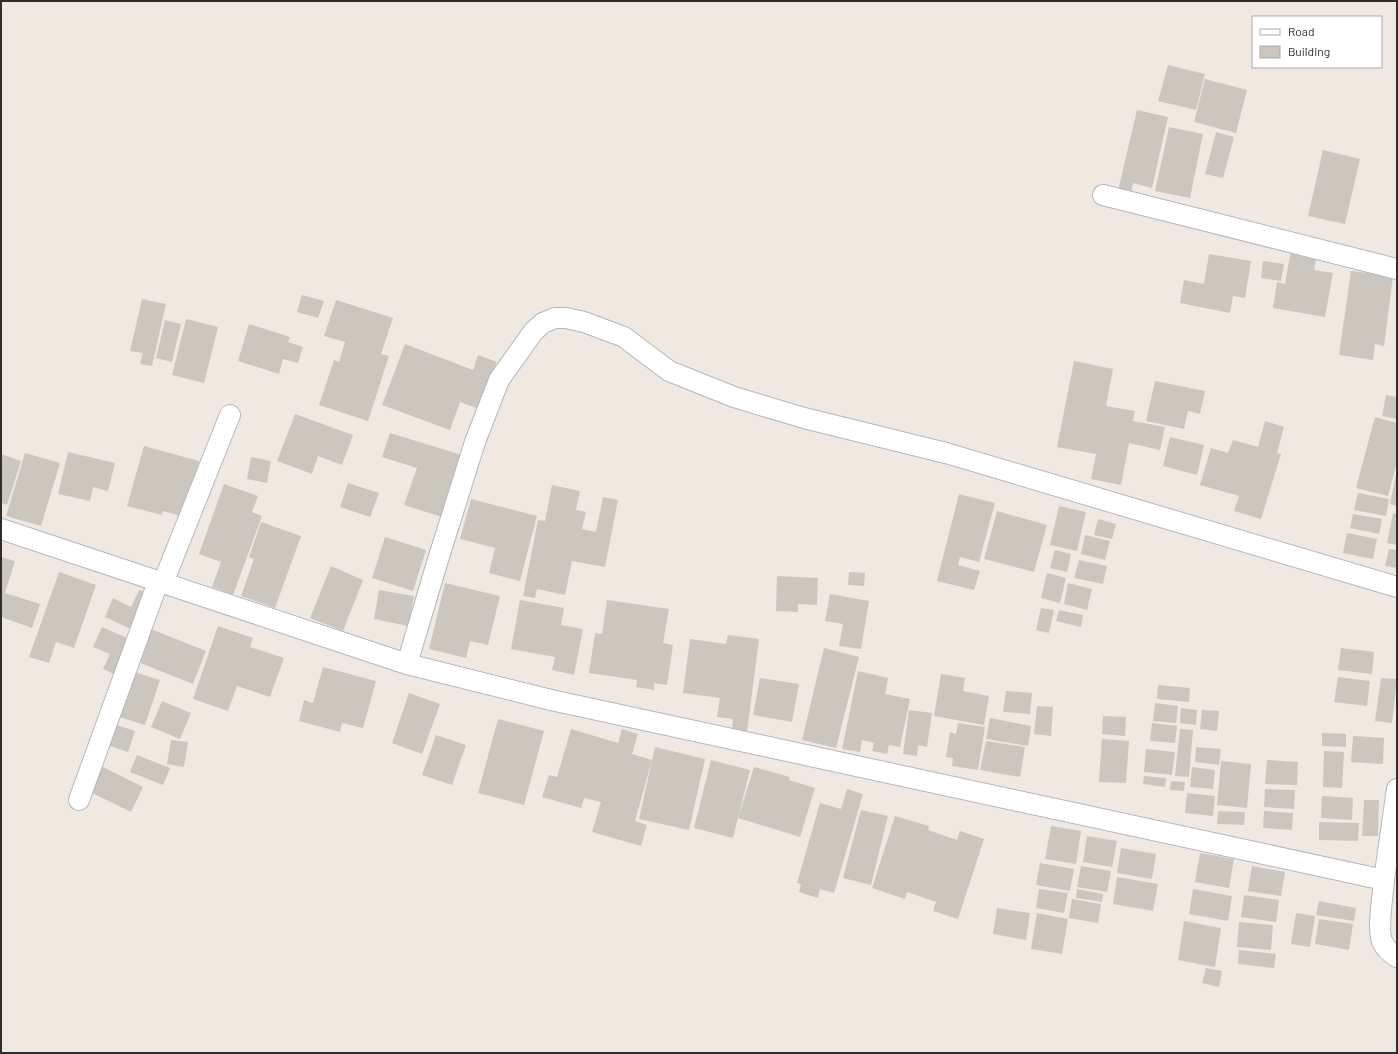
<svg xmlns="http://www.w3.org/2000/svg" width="1398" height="1054" font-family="Barlow,sans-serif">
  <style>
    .building { fill: #cbc7bf }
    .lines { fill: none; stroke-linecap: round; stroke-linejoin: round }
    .street-casing { stroke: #b4b7c1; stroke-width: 22 }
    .street { stroke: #fff; stroke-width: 20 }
  </style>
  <rect width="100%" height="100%" fill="#efe9e1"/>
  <path class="building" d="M1168,65l37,9 -9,36 -38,-9z
    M1205,79l42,11 -11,43 -42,-11z
    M1137,110l31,7 -16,71 -19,-5 -2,11 -13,-3z
    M1169,127l34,7 -13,64 -35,-7z
    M1216,132l18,5 -11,41 -18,-4z
    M1323,150l37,9 -15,65 -37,-8z
    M1291,250l26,4 -3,16 19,3 -8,44 -52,-9 4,-26 8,2z
    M1209,254l42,7 -6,37 -12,-2 -3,17 -50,-10 4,-23 20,4z
    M1263,261l21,3 -3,17 -20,-3z
    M1351,271l42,5 -9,70 -9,-2 -2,16 -34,-5z
    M302,295l22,6 -6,17 -21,-6z
    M142,299l24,5 -14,62 -12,-2 3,-11 -13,-2z
    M336,300l57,18 -12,36 8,2 -21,65 -49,-16 15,-45 5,2 6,-20 -21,-6z
    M186,319l32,8 -14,56 -32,-8z
    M165,320l16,4 -9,38 -16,-4z
    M249,324l41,13 -2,5 15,5 -5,16 -15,-4 -4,15 -41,-13z
    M405,344l68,26 5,-15 19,7 -18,47 -19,-7 -10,28 -68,-25z
    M1074,361l39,8 -7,37 29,5 -2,10 32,6 -5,23 -31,-7 -8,42 -30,-6 5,-25 -39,-7z
    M1155,381l50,10 -5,23 -12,-3 -4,18 -38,-8z
    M1386,395l11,2v22l-15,-3z
    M295,414l58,21 -11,30 -24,-9 -6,18 -35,-13z
    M1375,417l22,6v39l-9,34 -32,-8z
    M1265,421l19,6 -7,26 4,1 -20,65 -27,-8 5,-15 -39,-11 11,-37 17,5 5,-13 25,7z
    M390,433l75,23 -20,62 -41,-13 13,-37 -35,-11z
    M1170,437l34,8 -7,30 -34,-9z
    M144,446l55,15 -15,56 -21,-6 -1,4 -35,-9z
    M68,452l47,11 -7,28 -15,-4 -3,14 -32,-7z
    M25,453l35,10 -19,63 -35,-10z
    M1,454l20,7 -14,44 -6,-2z
    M251,457l20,4 -4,22 -20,-4z
    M1396,474h1v32l-7,-2z
    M348,483l31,10 -9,24 -30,-10z
    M224,484l34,12 -6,16 10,4 -29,79 -21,-8 9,-25 -22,-8z
    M552,485l28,6 -4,19 10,2 -4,17 14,3 7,-35 15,3 -13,67 -33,-6 -7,34 -28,-6 -2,9 -12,-2 15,-76 7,1z
    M1358,493l31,6 -3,17 -32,-6z
    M959,494l36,9 -16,59 -19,-5 -2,8 22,6 -6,19 -37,-9z
    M471,499l66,17 -17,65 -31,-8 6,-25 -35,-9z
    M1059,506l27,6 -9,39 -27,-6z
    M997,511l50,14 -13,47 -50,-13z
    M1393,513l4,1v31l-10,-2z
    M1353,514l29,5 -3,15 -29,-6z
    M1098,519l18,5 -4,15 -18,-4z
    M261,522l40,14 -26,72 -34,-12 13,-37 -5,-2z
    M1347,533l30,6 -4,20 -30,-6z
    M1085,535l25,6 -5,19 -24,-6z
    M385,537l41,13 -13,41 -41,-13z
    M1389,549l8,1v18l-12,-2z
    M1055,550l16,4 -4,18 -17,-4z
    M1,557l14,4 -10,32 35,11 -8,24 -31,-11z
    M1079,560l28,6 -4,18 -29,-6z
    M331,566l32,14 -20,51 -33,-13z
    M59,572l37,13 -22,63 -18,-6 -7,21 -20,-6z
    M849,572l16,1 -1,13 -16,-1z
    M1047,573l19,5 -6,25 -19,-5z
    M777,576l41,2 -1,27 -19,-1v8l-22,-1z
    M445,583l55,13 -12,49 -18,-4 -4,17 -37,-9z
    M1068,583l24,6 -5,21 -23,-6z
    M139,590l12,5 -16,36 -30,-14 8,-19 18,9z
    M379,590l35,6 -6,30 -34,-7z
    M830,594l39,7 -8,48 -22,-3 4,-22 -18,-3z
    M520,600l44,8 -3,17 22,4 -9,46 -22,-5 3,-13 -44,-8z
    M607,600l62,9 -6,34 10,2 -6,40 -13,-2v7l-18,-3 1,-7 -48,-7 6,-40 7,1z
    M1041,608l13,2 -5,23 -13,-3z
    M1059,610l24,5 -2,12 -25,-6z
    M218,626l35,12 -3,9 34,11 -14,39 -33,-11 -9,25 -35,-12z
    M102,627l30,13 -16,35 -13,-6 7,-15 -17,-7z
    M146,627l60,24 -13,33 -60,-24z
    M728,635l31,4 -12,93 -15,-2 1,-11 -16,-2 3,-19 -37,-5 7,-54 36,5z
    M824,648l35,9 -23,91 -34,-8z
    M1341,648l33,4 -2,22 -34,-4z
    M323,667l53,14 -13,47 -21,-5 -2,9 -41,-11 5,-21 9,3z
    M131,671l29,9 -15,45 -29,-9z
    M858,671l30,7 -3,16 25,5 -10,48 -11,-2 -2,9 -15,-3 2,-8 -12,-3 -2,12 -18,-3z
    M941,674l24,4 -2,13 26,5 -5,29 -50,-9z
    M1338,677l32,4 -3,25 -33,-4z
    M760,678l39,6 -7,38 -39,-7z
    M1381,678l16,1 -5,44 -17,-2z
    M1158,685l32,3 -1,14 -32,-3z
    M1006,691l26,2 -2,21 -27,-2z
    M409,693l31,11 -18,50 -30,-11z
    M162,701l29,12 -11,26 -29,-12z
    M1155,703l23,3 -2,17 -23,-2z
    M1037,706l16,1 -2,29 -17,-2z
    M1181,708l16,2 -1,15 -16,-2z
    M909,710l23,3 -5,34 -9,-2 -1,11 -14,-2z
    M1202,710l17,1 -2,20 -17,-2z
    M1103,716l23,1 -1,19 -23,-2z
    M990,718l41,8 -3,20 -42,-7z
    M498,719l46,12 -20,74 -46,-12z
    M111,723l24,8 -7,21 -24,-8z
    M958,723l27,4 -7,43 -26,-4 1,-8 -7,-1 4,-25 6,2z
    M1152,723l25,3 -2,17 -25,-2z
    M571,729l47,14 4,-14 16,5 -6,20 20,6 -17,61 12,4 -6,21 -49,-14 9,-30 -17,-4 -3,10 -39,-11 7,-22 8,2z
    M1180,729l13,1 -4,47 -14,-1z
    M1322,733l24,1v13l-24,-1z
    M436,735l30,10 -14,40 -30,-10z
    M1353,736l31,2 -1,26 -32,-2z
    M1102,739l27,2 -3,42 -27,-1z
    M171,740l17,2 -4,25 -17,-3z
    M986,741l39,6 -5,30 -40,-7z
    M655,747l50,12 -16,71 -50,-11z
    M1196,747l25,2 -2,16 -24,-3z
    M1146,749l29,3 -3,23 -28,-3z
    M1324,751l20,1 -2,36 -19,-1z
    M137,755l33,13 -7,17 -33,-13z
    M711,760l39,10 -17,68 -39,-10z
    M1267,760l31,2 -1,23 -32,-1z
    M1221,761l30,3 -4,44 -30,-3z
    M103,767l40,20 -12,25 -41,-20z
    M754,767l36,10 -1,3 26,8 -15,49 -62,-19z
    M1192,767l23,3 -2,19 -23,-2z
    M1144,776l22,2 -1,9 -22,-3z
    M1171,781l14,1 -1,9 -14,-1z
    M847,789l16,5 -29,99 -14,-4 -2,9 -19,-6 2,-8 -4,-1 23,-80 21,6z
    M1265,789l30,1 -1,19 -30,-2z
    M1187,793l28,3 -2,20 -28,-3z
    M1322,796l31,2 -1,22 -31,-2z
    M1364,800h15l-1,36h-16z
    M861,810l27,6 -17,69 -28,-7z
    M1218,811l27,1 -1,13 -27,-1z
    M1264,811l29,2 -1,17 -29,-2z
    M895,816l34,10 -1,4 29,10 3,-9 24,8 -26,80 -25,-8 3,-9 -29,-10 -2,7 -33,-11z
    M1319,822l40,1 -1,18 -39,-1z
    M1051,826l30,5 -5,33 -31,-5z
    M1087,836l30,5 -5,26 -29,-5z
    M1121,848l35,6 -4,25 -35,-6z
    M1200,853l34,6 -5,29 -34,-6z
    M1040,863l34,6 -4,22 -34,-6z
    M1081,866l30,5 -4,21 -30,-5z
    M1252,866l33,6 -4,24 -33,-5z
    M1117,877l41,7 -5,27 -40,-7z
    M1039,889l29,4 -4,20 -28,-5z
    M1077,889l26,5 -1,8 -26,-4z
    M1193,889l39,7 -4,25 -39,-7z
    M1244,895l35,5 -3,22 -35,-5z
    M1072,899l29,5 -3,19 -29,-5z
    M1319,901l37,7 -2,13 -38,-6z
    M997,908l33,5 -4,27 -33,-6z
    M1037,913l31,6 -6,35 -31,-5z
    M1296,913l19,3 -5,31 -19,-3z
    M1319,919l34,5 -4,26 -34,-6z
    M1184,921l37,7 -6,39 -37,-7z
    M1239,922l34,3 -2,25 -34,-3z
    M1239,950l37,4 -2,14 -36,-4z
    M1206,968l16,3 -3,16 -17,-4z"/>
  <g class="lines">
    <g class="street-casing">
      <path id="street" d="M1103,195l294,74
        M1,529l406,135 144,36 833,180 13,-91
        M163,583l67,-168
        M407,664l30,-101 38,-121 24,-62 34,-48 10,-9 12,-5h11l18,4 40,15 45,34 65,26 70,21 142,35 451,134
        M79,800l79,-218
        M1384,880c-1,15 -7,48 -2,61 3,7 8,12 15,16"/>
    </g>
    <use href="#street" class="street"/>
  </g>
  <rect width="1398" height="1054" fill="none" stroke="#2e2e2e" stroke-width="4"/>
  <rect x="1252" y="16" width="130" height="52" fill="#ffffff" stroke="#ababab"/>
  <rect x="1260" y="29" width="20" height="6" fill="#ffffff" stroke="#ababab"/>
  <text x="1288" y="36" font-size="12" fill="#2e2e2e">Road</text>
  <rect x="1260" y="46" width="20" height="12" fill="#cbc7bf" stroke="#ababab"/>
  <text x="1288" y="56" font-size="12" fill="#2e2e2e">Building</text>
</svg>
